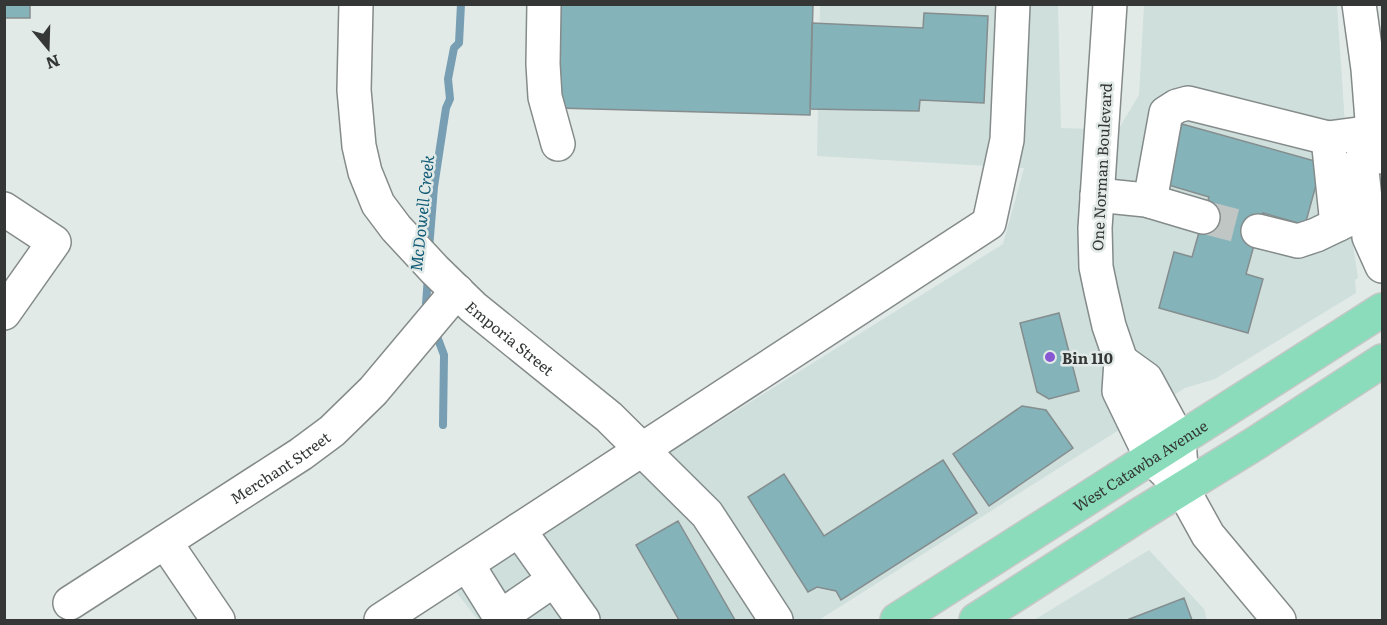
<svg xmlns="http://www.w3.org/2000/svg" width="1387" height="625" font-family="Literata,serif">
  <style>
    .built { fill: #cedfdc }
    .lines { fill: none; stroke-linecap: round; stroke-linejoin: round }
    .stream { stroke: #779eb2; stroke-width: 8 }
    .building { fill: #84b3ba; stroke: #858d8e; stroke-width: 1.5 }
    .minor-tunnel { stroke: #bfc6c4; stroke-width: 33; stroke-dasharray: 33 16; stroke-linecap: butt }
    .minor-casing { stroke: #848b8a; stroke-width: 36 }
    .major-casing { stroke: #c6c7c7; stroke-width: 36 }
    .minor { stroke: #fff; stroke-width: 33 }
    .major { stroke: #8adcbb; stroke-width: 33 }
    .poi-dot { fill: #8758d1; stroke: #e2eae8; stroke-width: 2 }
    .labels { text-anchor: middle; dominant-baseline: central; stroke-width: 5; stroke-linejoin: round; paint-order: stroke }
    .street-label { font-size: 15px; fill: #343736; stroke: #e2eae8 }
    .poi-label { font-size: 15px; font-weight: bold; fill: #343736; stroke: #e2eae8; text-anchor: start }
    .water-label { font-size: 16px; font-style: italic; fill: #105a76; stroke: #e2eae8 }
  </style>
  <rect width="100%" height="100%" fill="#e2eae8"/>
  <path class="built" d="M820,5h238l3,123 57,2 21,-35 5,-90h193l16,240 5,33 -3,2 1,13 -141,86 -30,9 -366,232h-341l-25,-32 550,-344 21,-76 -207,-12z
    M1149,550l55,59 3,11h-173z"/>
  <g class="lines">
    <path class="stream" d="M429,249l5,-62 12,-79 4,-9 -2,-20 6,-31 5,-5 2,-39
      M428,276l-2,28 2,8
      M435,331l9,24 -1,70"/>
  </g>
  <path class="building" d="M4,4h26v14h-26z
    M561,4h252l-3,111 -252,-7z
    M924,13l64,3 -4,87 -64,-3 -1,11 -109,-2 2,-86 111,5z
    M1182,124l140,39 -17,62 -42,-12 -17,61 17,5 -15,54 -89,-25 15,-56 18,5 17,-60 -44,-13z
    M1059,313l20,78 -30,8 -12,-7 -17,-69z
    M1022,406l24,4 27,38 -84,58 -36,-52z
    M943,460l34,53 -136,87 -5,-9 -19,-4 -9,5 -60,-95 36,-23 40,62z
    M678,521l57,99h-56l-43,-75z
    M1184,598l8,22h-65z"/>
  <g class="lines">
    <path class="minor-tunnel" d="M1203,217l55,14"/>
    <g class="minor-casing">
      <g id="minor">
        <path id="s1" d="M356,4l-2,86 5,56 6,26 13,32 18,24 39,42 38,37 136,110 98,97 69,106"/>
        <path d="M544,4l-1,60 2,33 13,47"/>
        <path d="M1110,4l-15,224 1,39 5,24 8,35 12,35 -2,30 32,66 31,31 26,47 71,85"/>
        <path d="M1359,4l9,65 6,77 8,11"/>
        <path d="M1328,138l9,87"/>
        <path d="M1374,146l-13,15 8,76 13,29"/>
        <path d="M1097,195l49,5 57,17"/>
        <path d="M1150,201l16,-88 11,-7 11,-3 140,35 45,-6"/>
        <path d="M4,209l50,33 -50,71"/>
        <path d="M1258,231l40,10 18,-6 50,-24"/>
        <path d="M1121,361l25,18 33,61 2,28"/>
        <path d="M519,530l64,90"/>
        <path d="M165,542l53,78"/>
        <path d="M467,564l35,56"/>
        <path id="s2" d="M70,603l231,-149 31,-23 41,-40 84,-100"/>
        <path d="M500,617l54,-37"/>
        <path d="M381,620l608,-397 18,-83 6,-136"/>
      </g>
    </g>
    <g class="major-casing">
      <g id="major">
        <path id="s3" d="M897,620l485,-310"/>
        <path d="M976,620l163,-105 117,-72 126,-82"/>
      </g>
    </g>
    <use href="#minor" class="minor"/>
    <use href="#major" class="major"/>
  </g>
  <circle class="poi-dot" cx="1050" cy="357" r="6"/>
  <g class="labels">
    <g class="street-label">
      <text transform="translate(1101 167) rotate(-87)">One Norman Boulevard</text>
      <text stroke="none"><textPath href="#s1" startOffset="392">Emporia Street</textPath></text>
      <text stroke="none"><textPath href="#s3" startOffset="288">West Catawba Avenue</textPath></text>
      <text stroke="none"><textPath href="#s2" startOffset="250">Merchant Street</textPath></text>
    </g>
    <g class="poi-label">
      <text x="1062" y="357">Bin 110</text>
    </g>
    <g class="water-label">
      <text transform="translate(421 213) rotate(-84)">McDowell Creek</text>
    </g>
  </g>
  <rect width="1387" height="625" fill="none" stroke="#343736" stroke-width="12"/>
  <g transform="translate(48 48) rotate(161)" stroke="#e2eae8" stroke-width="4.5" paint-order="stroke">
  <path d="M0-4.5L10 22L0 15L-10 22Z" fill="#343736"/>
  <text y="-9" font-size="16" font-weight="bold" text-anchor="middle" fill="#343736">N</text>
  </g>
</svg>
